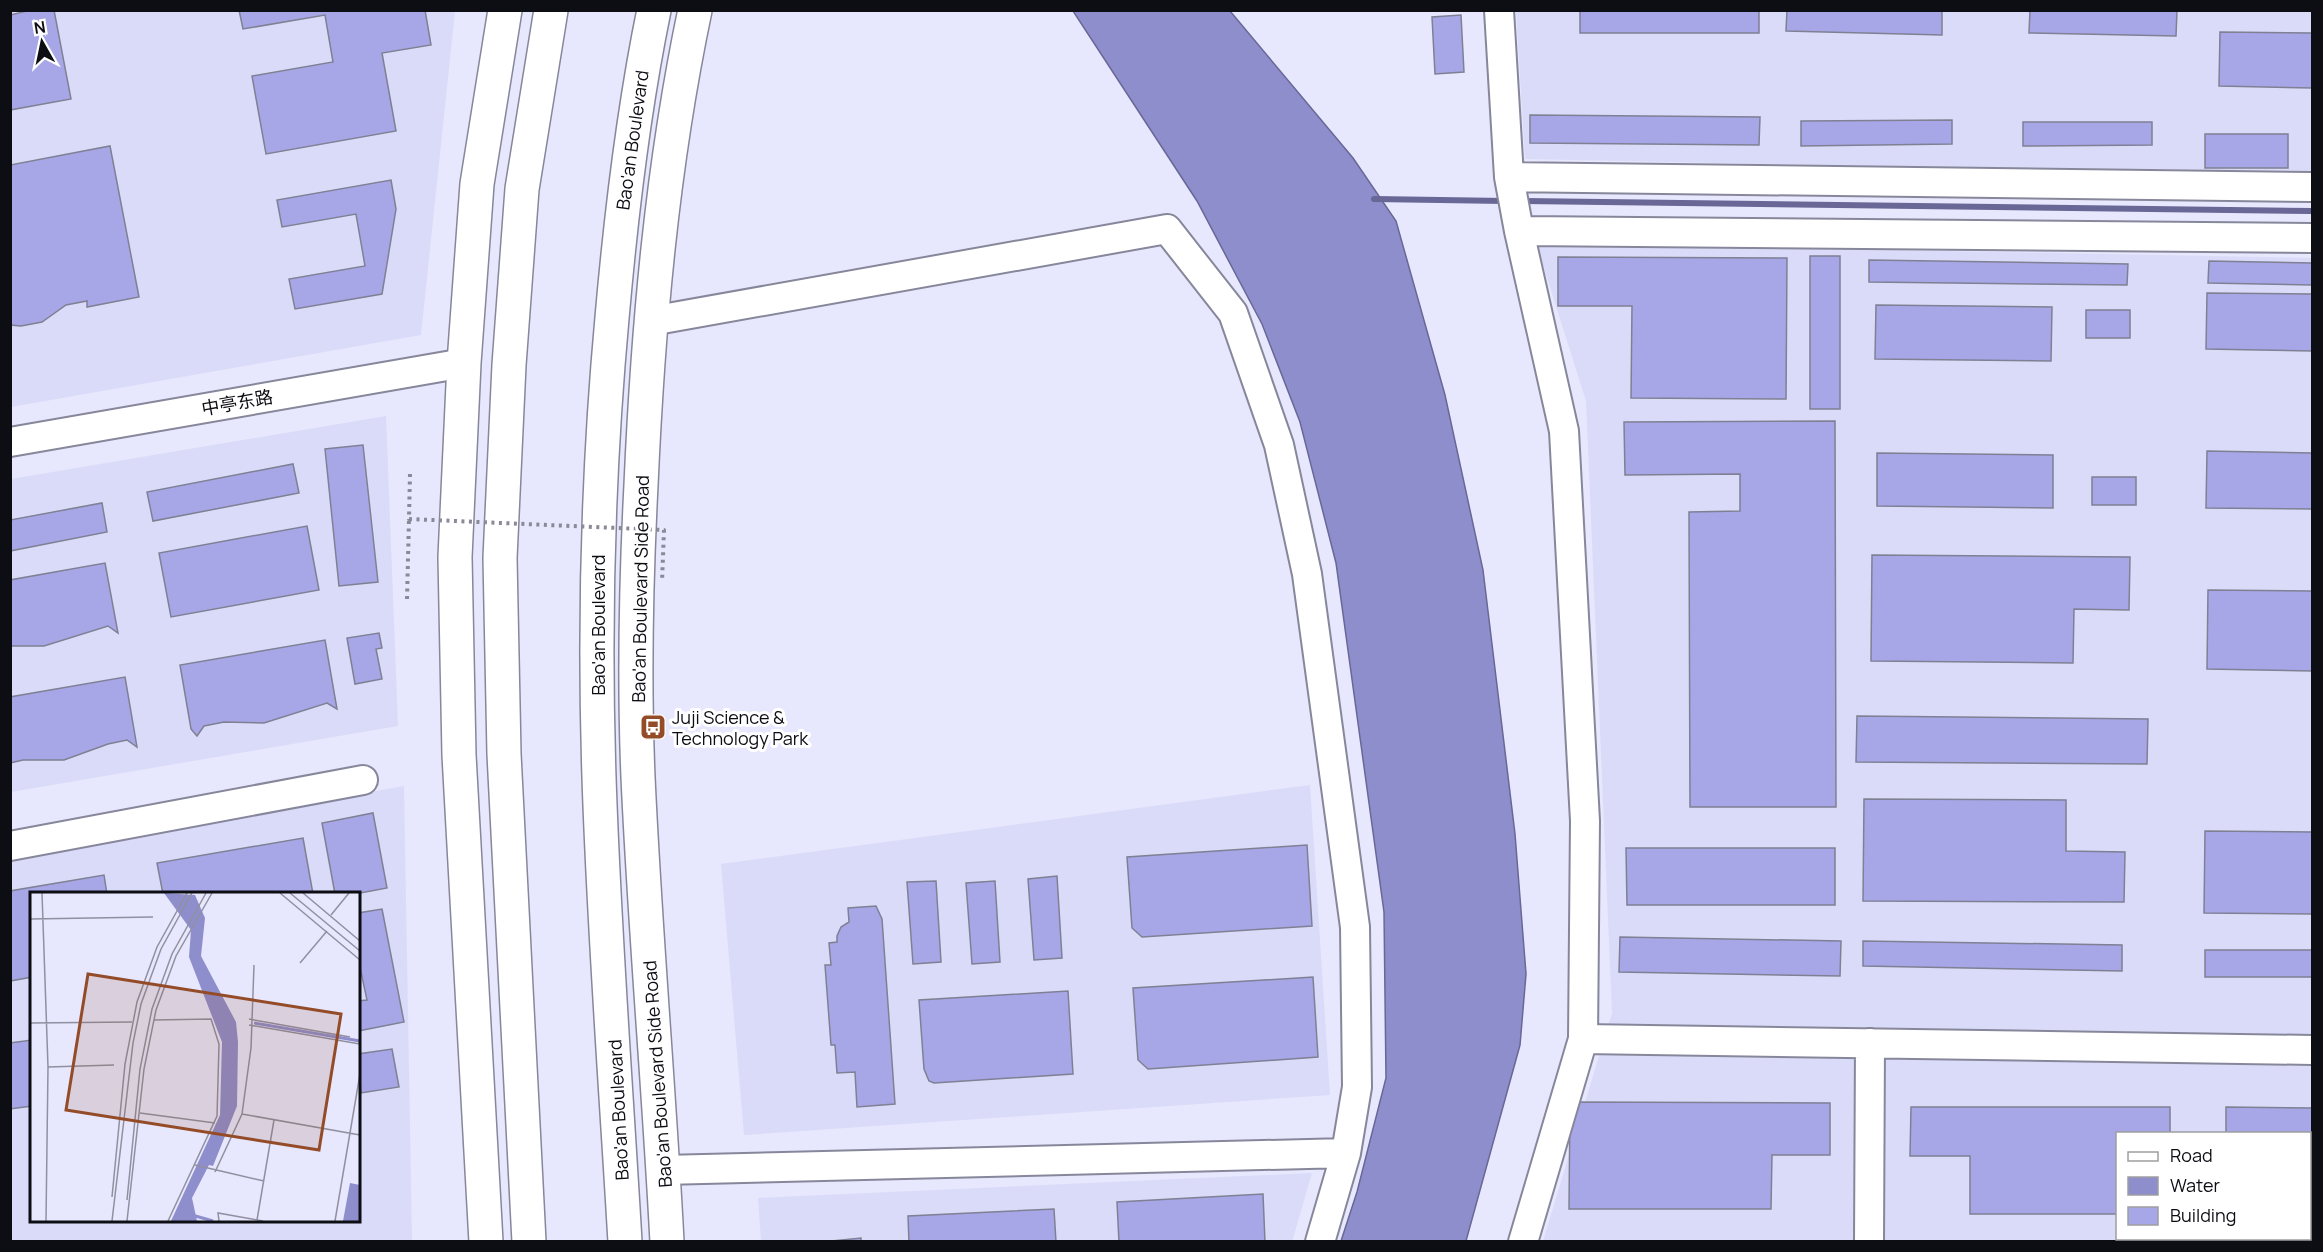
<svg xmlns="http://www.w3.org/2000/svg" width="2323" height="1252" font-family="Manrope,'Noto Sans SC',sans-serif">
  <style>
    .built { fill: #dadbf8; fill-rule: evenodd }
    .water { fill: #8f8ecd; stroke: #686796; stroke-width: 1.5 }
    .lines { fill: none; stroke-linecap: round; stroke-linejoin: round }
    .stream { stroke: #686796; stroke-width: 6 }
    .building { fill: #a7a7e8; stroke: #7f8093; stroke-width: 1.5 }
    .minor-casing { stroke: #87879b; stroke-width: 32 }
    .major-casing { stroke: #87879b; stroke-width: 36 }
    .path { stroke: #898998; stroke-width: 4; stroke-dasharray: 3 4.5; stroke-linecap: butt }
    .minor { stroke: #fff; stroke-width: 28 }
    .major { stroke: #fff; stroke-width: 33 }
    .path-bridge { stroke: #898998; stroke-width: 4; stroke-dasharray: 3 4.5; stroke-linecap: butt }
    .labels { text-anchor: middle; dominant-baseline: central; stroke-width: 6; stroke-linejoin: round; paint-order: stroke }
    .street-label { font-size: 18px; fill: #0d0d14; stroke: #fff }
    .poi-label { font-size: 18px; fill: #0d0d14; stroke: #fff; text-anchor: start }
    .inset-river { fill: none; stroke: #8f8ecd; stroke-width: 3 }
    .inset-road { fill: none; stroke: #9090a0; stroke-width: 1.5 }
    .view { fill: #944c28; fill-opacity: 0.15; stroke: #944c28; stroke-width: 3 }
    .inset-edge { fill: none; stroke: #0d0d14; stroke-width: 3 }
  </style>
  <rect width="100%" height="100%" fill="#e7e7fd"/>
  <path class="built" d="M11,11h444l-34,324 -410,72z
    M1516,11h796v164l-787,-16z
    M1536,243l776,15v983h-769l69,-228 -26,-612zM2118,1134h192v104h-192z
    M386,416l12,310 -387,66v-313z
    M1310,785l20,310 -586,40 -23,-271z
    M404,786l8,455 -401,1v-385zM32,894h326v326h-326z
    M1312,1173l-20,69 -531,-1 -3,-43z"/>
  <path class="water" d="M1073,11h157l123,147 43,63 49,174 38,175 32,264 11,140 -6,71 -54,196h-125l16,-49 29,-114 -2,-166 -48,-349 -36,-141 -38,-98 -65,-123z"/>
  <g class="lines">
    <path class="stream" d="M1374,199l131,2
      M1521,201l791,10"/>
  </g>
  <path class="building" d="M31,10h23l17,89 -61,11v-95z
    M239,10h186l6,35 -49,8 14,78 -130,23 -14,-78 81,-14 -8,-47 -82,14z
    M1580,10h179v23h-179z
    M1787,10h155v25l-156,-4z
    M2030,10h147l-1,26 -147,-3z
    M1461,15l3,57 -29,2 -3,-57z
    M2220,32l92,1v55l-93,-2z
    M1530,115l230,2 -1,28 -229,-2z
    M1952,120v24l-151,2v-25z
    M2023,122h129v23l-129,1z
    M2205,134h83v34h-83z
    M110,146l29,151 -52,10v-6l-21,4 -24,17 -21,4 -11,-1v-160z
    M391,180l5,29 -14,85 -87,15 -6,-30 76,-13 -9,-52 -74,13 -5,-27z
    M1810,256h30v153h-30z
    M1558,257l229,1 -1,141 -155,-1 1,-92h-74z
    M1869,260l259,4 -1,21 -258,-3z
    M2209,261l103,2v22l-104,-2z
    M2207,293l105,1v57l-106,-2z
    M1876,305l176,2 -1,54 -176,-2z
    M2086,310h44v28h-44z
    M1835,421l1,386h-146l-1,-295 51,-1v-37l-115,1 -1,-53z
    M363,445l15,137 -39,4 -14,-137z
    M2207,451l105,2v56l-106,-1z
    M1877,453l176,2v53l-176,-2z
    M293,464l6,29 -146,28 -6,-29z
    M2092,477h44v28h-44z
    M102,503l5,29 -97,19v-31z
    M307,526l12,64 -148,27 -12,-64z
    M1872,555l258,2 -1,53 -55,-1 -1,54 -202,-2z
    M105,563l13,70 -10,-7 -64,20h-34v-66z
    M2208,590l104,1v80l-105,-2z
    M379,633l3,15 -6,1 6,30 -27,5 -8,-46z
    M325,640l12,69 -10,-6 -63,20 -40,-1 -20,4 -7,10 -6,-7 -11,-64z
    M125,677l12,70 -10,-7 -19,4 -44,16h-41l-13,3v-66z
    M1857,716l291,3 -1,45 -291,-2z
    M1864,799l202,1v51l59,1 -1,50 -261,-1z
    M373,813l14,75 -32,6h-20l-13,-71z
    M2205,831l107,1v82l-108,-1z
    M303,838l10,56h-150l-6,-31z
    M1307,845l5,81 -170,11 -10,-9 -5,-71z
    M1626,848h209v57h-208z
    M104,875l3,19h-75v83l-22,4v-90z
    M1057,876l5,82 -28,2 -6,-81z
    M936,881l5,81 -28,2 -6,-82z
    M995,881l5,81 -28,2 -6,-81z
    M876,906l6,13 13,185 -38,3 -2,-35 -18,1 -2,-28h-4l-6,-80h6l-2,-22 8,-1v-6l4,-9 8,-5 -1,-14z
    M382,909l22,113 -46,9v-30l9,-1 -9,-42v-45z
    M1620,937l221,4 -1,35 -221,-4z
    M1863,941l259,4v26l-259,-5z
    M2205,950h107v27h-107z
    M1313,977l5,80 -170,12 -10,-9 -5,-72z
    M1068,991l5,83 -139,9 -5,-2 -5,-12 -5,-69z
    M32,1040v66l-22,3v-66z
    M392,1049l7,38 -38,6 -3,-39z
    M1570,1102l260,1v52h-58l-1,54h-202z
    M1911,1107h259v27h-52v80h-148v-58h-60z
    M2226,1107l86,1v106h-2v-80h-84z
    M1263,1194l2,48h-146l-2,-40z
    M1054,1209l2,33h-147l-1,-26z
    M861,1238v4h-40z"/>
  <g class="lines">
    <g class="minor-casing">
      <path id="minor" d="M1499,10l10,167 10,54 45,200 21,390 -2,218 -60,203
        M1509,177l803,10
        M1519,231l793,7
        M651,321l516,-92 66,84 46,132 28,129 48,353 2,160 -11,66 -26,89
        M10,442l454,-79
        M10,846l353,-66
        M1583,1039l729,11
        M663,1170l683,-17
        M1869,1242l1,-199"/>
    </g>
    <g class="major-casing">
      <path id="major" d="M486,1242l-27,-487 -4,-198 9,-194 13,-179 28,-174
        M529,1242l-25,-488 -4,-196 9,-193 13,-176 29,-179
        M625,1242c-9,-155 -21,-310 -26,-465 -5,-153 -1,-307 13,-459 9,-103 21,-206 42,-308
        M667,1242c-8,-155 -22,-310 -29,-465 -4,-97 -2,-195 3,-292 7,-159 21,-318 54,-475"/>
    </g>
    <path class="path" d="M407,599l2,-80"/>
    <use href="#minor" class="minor"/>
    <use href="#major" class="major"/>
    <path class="path-bridge" d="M410,474l-1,45 255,11 -2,52"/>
  </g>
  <defs>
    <g id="bus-square" transform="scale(1.35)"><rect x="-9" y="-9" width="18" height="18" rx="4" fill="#944c28" stroke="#fff"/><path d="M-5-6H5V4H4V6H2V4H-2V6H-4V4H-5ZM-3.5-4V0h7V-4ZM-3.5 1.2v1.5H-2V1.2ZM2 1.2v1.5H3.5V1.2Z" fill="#fff"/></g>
  </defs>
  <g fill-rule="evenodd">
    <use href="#bus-square" x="653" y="727"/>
  </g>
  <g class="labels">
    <g class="street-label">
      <text transform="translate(632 140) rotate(-82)">Bao'an Boulevard</text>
      <text transform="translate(237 402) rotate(-10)">中亭东路</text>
      <text transform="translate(640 589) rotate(-89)">Bao'an Boulevard Side Road</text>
      <text transform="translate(598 625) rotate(-90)">Bao'an Boulevard</text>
      <text transform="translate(657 1074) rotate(-94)">Bao'an Boulevard Side Road</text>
      <text transform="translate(618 1110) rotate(-93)">Bao'an Boulevard</text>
    </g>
    <g class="poi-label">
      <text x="672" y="717">Juji Science &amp;<tspan x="672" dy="21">Technology Park</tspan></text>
    </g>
  </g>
  <g transform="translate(30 892)">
    <rect width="330" height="330" fill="#e7e7fd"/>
    <path d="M134,1l31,2 10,23 -4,38 35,66 2,20 -1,64 -24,60 -4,-1 -17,33 5,23h-26l49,-106 2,-73 -33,-85 2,-27zM320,291l10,2v36h-17z" fill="#8f8ecd"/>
    <path class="inset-river" d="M224,131l106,18M162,323l21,6"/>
    <path class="inset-road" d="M12,1l6,174 -2,154M250,1l80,67M260,1l70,58M273,1l57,48M301,23l18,-22M0,27l123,-2M270,71l27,-32M219,127l101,18M124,128l57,-1 8,25 -2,72 -49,105M0,131l102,-1M219,133l111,19M18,175l66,-2M110,221l75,10M212,222l118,21M165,273l69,16M185,280l27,-58 9,-66 3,-83M82,305l13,-133 12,-62 20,-55 30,-54M97,308l13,-131 12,-60 20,-55 34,-61M227,328l17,-100M82,329l21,-178 8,-39 20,-55 31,-56M97,329l17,-152 12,-59 20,-54 36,-63M189,329l-1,-8 45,8M305,329l25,-147"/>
    <path class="view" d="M58,82l253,40 -22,136 -253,-40z"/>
    <rect width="330" height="330" class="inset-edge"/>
  </g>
  <rect width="2323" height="1252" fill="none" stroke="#0d0d14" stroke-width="24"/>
  <rect x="2116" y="1132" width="195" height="108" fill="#ffffff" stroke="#9e9ea1" stroke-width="1.5"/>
  <rect x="2128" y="1152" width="30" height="9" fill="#ffffff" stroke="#9e9ea1" stroke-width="1.5"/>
  <text x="2170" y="1162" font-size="18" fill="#0d0d14">Road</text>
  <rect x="2128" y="1177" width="30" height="18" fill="#8f8ecd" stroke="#9e9ea1" stroke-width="1.5"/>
  <text x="2170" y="1192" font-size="18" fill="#0d0d14">Water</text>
  <rect x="2128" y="1207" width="30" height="18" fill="#a7a7e8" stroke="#9e9ea1" stroke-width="1.5"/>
  <text x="2170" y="1222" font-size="18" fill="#0d0d14">Building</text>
  <g transform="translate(42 42) rotate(351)" stroke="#ffffff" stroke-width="4.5" paint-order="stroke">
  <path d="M0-4.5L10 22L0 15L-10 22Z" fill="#0d0d14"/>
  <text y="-9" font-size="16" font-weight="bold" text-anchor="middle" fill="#0d0d14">N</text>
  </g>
</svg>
